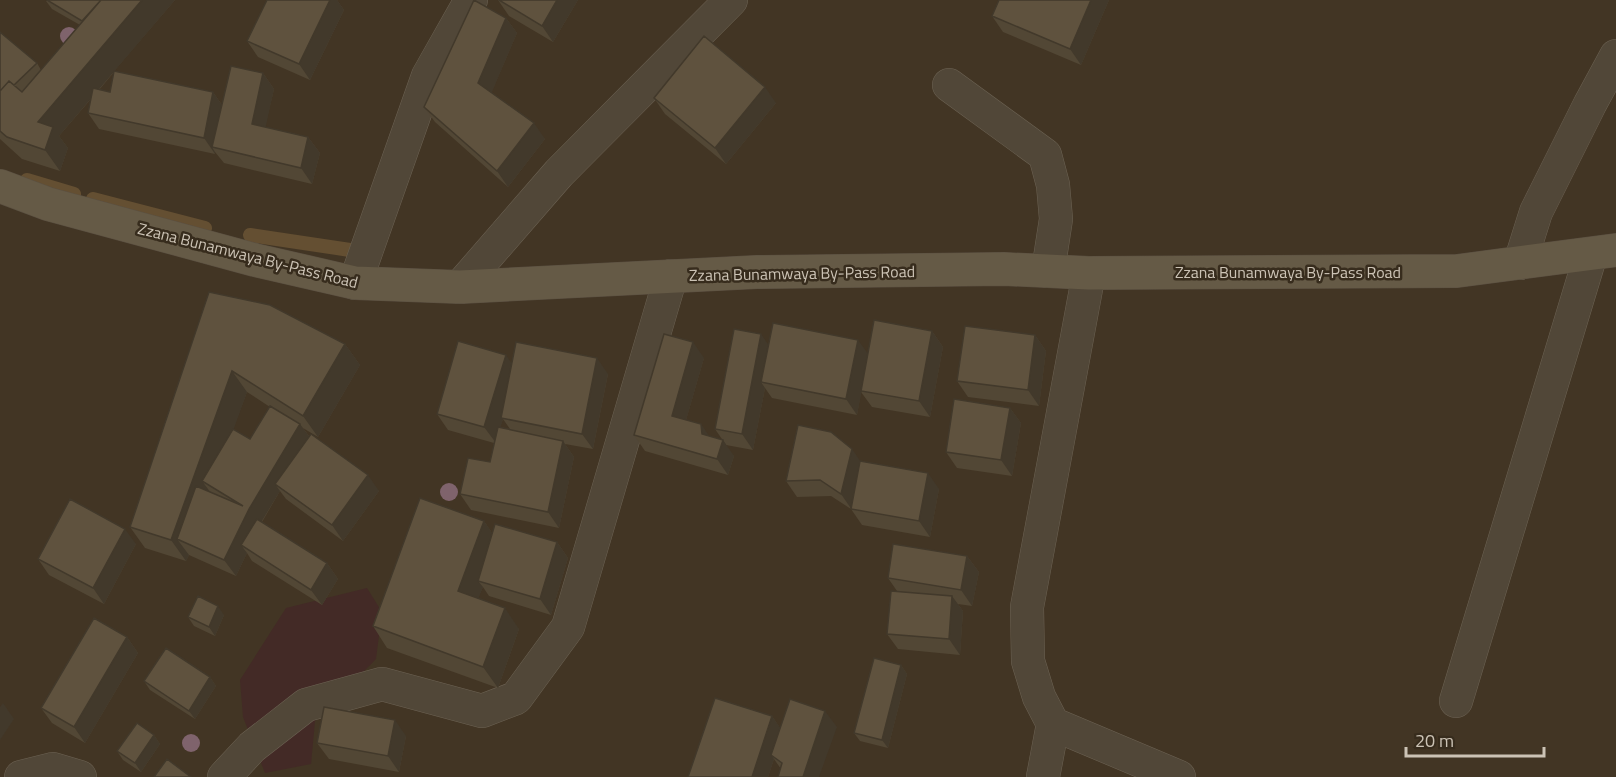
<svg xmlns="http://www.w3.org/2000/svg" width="1616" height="777" font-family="'Titillium Web',sans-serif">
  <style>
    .green { fill: #432a26 }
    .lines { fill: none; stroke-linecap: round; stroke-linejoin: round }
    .stream { stroke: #644f32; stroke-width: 14 }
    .street-casing { stroke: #6c6253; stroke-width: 34 }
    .secondary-casing { stroke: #5b5042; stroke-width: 34 }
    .street { stroke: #514738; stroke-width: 33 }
    .secondary { stroke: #655a46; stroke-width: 33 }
    .tree { fill: #7f636c }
    .wall { fill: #524735; fill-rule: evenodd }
    .shaded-wall { fill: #42392b }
    .building { fill: #5f523e; stroke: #42392b; stroke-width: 1.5 }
    .labels { text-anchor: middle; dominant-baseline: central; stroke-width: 5; stroke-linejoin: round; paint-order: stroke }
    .street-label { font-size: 16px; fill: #ccc3b5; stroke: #372c1d }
  </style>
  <rect width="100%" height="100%" fill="#423524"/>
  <path class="green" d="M367,588l15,24 -6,47 -61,62 -4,43 -46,9 -22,-56 -3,-37 46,-72z"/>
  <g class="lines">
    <path class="stream" d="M27,180l47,14
      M93,199l112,29
      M250,235l100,15"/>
    <g class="street-casing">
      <path id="street" d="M949,85l96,70 8,30 3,34 -8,52
        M1520,263l16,-51 54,-108 26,-48
        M355,283l73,-207 43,-76
        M460,287l99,-114 172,-173
        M1456,701l135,-447
        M1053,724l126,53
        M21,777l32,-8 27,8
        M224,777l28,-30 54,-42 76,-21 100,27 34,-13 52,-71 103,-351
        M1043,777l10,-53 -14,-27 -11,-36 -1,-54 62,-334"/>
    </g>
    <g class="secondary-casing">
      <path id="secondary" d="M0,186l48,18 207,56 100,23 105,4 297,-15 247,-3 85,4 368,-2 159,-21"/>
    </g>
    <use href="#street" class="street"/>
    <use href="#secondary" class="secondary"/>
  </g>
  <g class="tree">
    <circle cx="69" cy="36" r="9"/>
    <circle cx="449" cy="492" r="9"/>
    <circle cx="191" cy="743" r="9"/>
  </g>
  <path class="wall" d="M175,0l-61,71 99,21 9,13 41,-32 11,16 -9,38 43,10 12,16 -8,31 -88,-21 -9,-11v2l-116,-25 -11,-16 3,-14 -32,37 9,12 -8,23 -38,-12 -22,-20v-107l37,31 4,7 39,-45 -28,-16 -6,-8zM114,72l-4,20 -11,-2z
    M267,0h70l7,10 -34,70 -52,-23 -11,-16z
    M498,0h80l-25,42 -44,-26z
    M999,0h110l-28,65 -78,-33 -11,-16z
    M506,18l11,15 -26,60 54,46 -37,48 -73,-65 -11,-15z
    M654,98l122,5 -50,61 -61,-50z
    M209,292l136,52 15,21 -42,72 -15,-9 6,8 70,55 -36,50 -57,-42 -6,-8 -18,31 65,41 11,16 -16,26 -70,-44 -5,-8 -11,23 -47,-21 -3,6 -41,-13 -15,-21zM247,392l23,15 -20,32 -17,-10z
    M932,331l11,16 -13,70 -58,-10 -11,-15 -4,23 -85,-17 -7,-10 -12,62 -27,-5 -11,-16 53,-85 100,10z
    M1035,335l11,16 -7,55 -71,-9 -11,-16z
    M704,358l-18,62 24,17 24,19 -6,19 -83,-24 -11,-16z
    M512,364l96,10 -15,75 -28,-5 9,13 -15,71 -88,-18 -11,-16 30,-32 4,-19 -46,-13 -11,-16zM503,419l7,10 -10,-2z
    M1010,408l11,15 -9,53 -55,-8 -11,-16z
    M860,461l79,28 -9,48 -68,-12 -11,-16 -20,-13 -34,1 -11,-16z
    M484,521l8,12 65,9 11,16 -17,57 -62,-19 -6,-9 -5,11 41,31 -21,59 -111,-40 -14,-22z
    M136,544l-32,60 -55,-29 -11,-16z
    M967,556l12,16 -7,34 -14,-2 5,7 -3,44 -62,-6 -11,-15 10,-43 -9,-13z
    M224,615l-9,21 -21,-10 -6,-9z
    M127,637l11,16 -53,90 -33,-20 -11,-15z
    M901,665l6,9 -19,74 -28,-7 -6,-8z
    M210,677l6,9 -21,33 -45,-29 -6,-9z
    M772,716l8,12 57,-1 -56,42 -7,-10 -6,18h-80z
    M154,735l6,9 -19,28 -18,-12 -6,-9z
    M406,736l-7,36 -70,-13 -12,-16z"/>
  <path class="shaded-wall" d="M142,0h33l-116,136 9,12 -8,23 -15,-21 -7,-28z
    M330,0h7l7,10 -34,70 -11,-16z
    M557,0h21l-25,42 -11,-16z
    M1091,0h18l-28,65 -11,-16z
    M506,18l11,15 -28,66 -11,-16z
    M263,73l11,16 -11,50 -11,-15z
    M765,87l11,16 -50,61 -11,-16z
    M213,92l11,16 -12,39 3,5v2l-11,-16z
    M534,123l11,16 -37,48 -11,-16z
    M308,137l12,16 -8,31 -11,-16z
    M932,331l11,16 -13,70 -11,-16z
    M761,334l11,16 -11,32 4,6 -12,62 -11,-16z
    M1035,335l11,16 -7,55 -11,-16z
    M858,340l11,15 -12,60 -11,-16z
    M693,342l11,16 -21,73 -11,-15z
    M345,344l15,21 -42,72 -15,-21z
    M506,355l11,16 -16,47 2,1 -7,24 -12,-16z
    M597,358l11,16 -15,75 -11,-15z
    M232,371l15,21 -34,95 -11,-6 9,12 -34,46 12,16 -3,6 -15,-21z
    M1010,408l11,15 -9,53 -11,-16z
    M300,424l11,15 -36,45 5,7 -20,33 -19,21 6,8 -11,23 -12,-16 25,-51z
    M701,424l11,16 -10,-6z
    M723,440l11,16 -6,19 -11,-16z
    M563,441l11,16 -15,71 -11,-16z
    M852,449l11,16 -11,45 -11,-16z
    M928,473l11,16 -9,48 -11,-16z
    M368,475l11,16 -36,50 -11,-16z
    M484,521l15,22 -21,38 5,6 -10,25 -15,-21z
    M125,529l11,15 -32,60 -11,-16z
    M557,542l11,16 -17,57 -11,-16z
    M967,556l12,16 -7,34 -11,-16z
    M327,563l11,16 -16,26 -11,-15z
    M952,596l11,15 -3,44 -11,-16z
    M218,606l6,9 -9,21 -6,-9z
    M505,608l14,21 -21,59 -15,-21z
    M127,637l11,16 -53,90 -11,-16z
    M901,665l6,9 -19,74 -6,-8z
    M210,677l6,9 -21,33 -6,-8z
    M3,703l11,16 -14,21v-33z
    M825,711l12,16 -18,50h-16z
    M772,716l11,16 -12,23 3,4 -6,18h-16z
    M395,720l11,16 -7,36 -11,-16z
    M154,735l6,9 -19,28 -6,-9z"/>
  <path class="building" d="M47,0h54l-19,21z
    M101,0h41l-104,122 15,5 -8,23 -38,-13 -7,-6v-40l9,-10 13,11z
    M267,0h63l-31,64 -52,-23z
    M474,0l32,18 -28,65 56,40 -37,48 -73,-64z
    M499,0h58l-15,26z
    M999,0h92l-21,49 -78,-33z
    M0,32l37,31 -23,22 -5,-4 -9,10z
    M704,36l61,51 -50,61 -61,-50z
    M231,66l32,7 -11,51 56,13 -7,31 -89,-21z
    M114,71l99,21 -9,46 -116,-25 5,-25 17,4z
    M209,292l61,13 75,39 -42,72 -71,-45 -61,169 -41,-13z
    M874,320l58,11 -13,70 -58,-10z
    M773,323l85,17 -12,59 -85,-17z
    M965,326l70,9 -7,55 -71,-9z
    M734,329l27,5 -19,100 -27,-5z
    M664,334l29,8 -21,74 29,8 1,10 21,6 -6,19 -83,-24z
    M458,341l48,14 -22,72 -47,-13z
    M516,342l81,16 -15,76 -81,-16z
    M954,399l56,9 -9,52 -55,-8z
    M270,406l30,18 -51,85 -25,51 -47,-21 19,-53 47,20 -41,-25 31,-52 17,10z
    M798,425l33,7 21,17 -11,45 -21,-14 -34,1z
    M498,427l65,14 -15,71 -88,-18 8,-36 22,4z
    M311,434l57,41 -36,50 -57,-41z
    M860,461l68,12 -9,48 -68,-12z
    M420,498l64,23 -26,70 47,17 -22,59 -110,-41z
    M70,499l55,30 -32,59 -55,-29z
    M257,519l70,44 -16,27 -70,-45z
    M495,524l62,18 -17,57 -62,-18z
    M893,544l74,12 -6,34 -73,-12z
    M891,591l61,5 -3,43 -62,-5z
    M198,596l20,10 -9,21 -21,-10z
    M94,618l33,19 -53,90 -33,-19z
    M166,648l44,29 -21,34 -45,-30z
    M874,658l27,7 -19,75 -28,-7z
    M715,698l57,18 -20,61h-64z
    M790,699l35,12 -22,66h-25l4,-14 -11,-8z
    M324,707l71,13 -7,36 -71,-13z
    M137,723l17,12 -19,28 -18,-12z
    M167,759l24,18h-37z"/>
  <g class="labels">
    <g class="street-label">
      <text transform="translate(248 255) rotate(14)">Zzana Bunamwaya By-Pass Road</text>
      <text x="1288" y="272">Zzana Bunamwaya By-Pass Road</text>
      <text transform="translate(802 273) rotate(-1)">Zzana Bunamwaya By-Pass Road</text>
    </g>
  </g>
  <path d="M1406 747v9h138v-9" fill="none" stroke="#ccc3b5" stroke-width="3"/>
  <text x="1415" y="747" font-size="18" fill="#ccc3b5" stroke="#372c1d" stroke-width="4.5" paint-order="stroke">20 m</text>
</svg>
